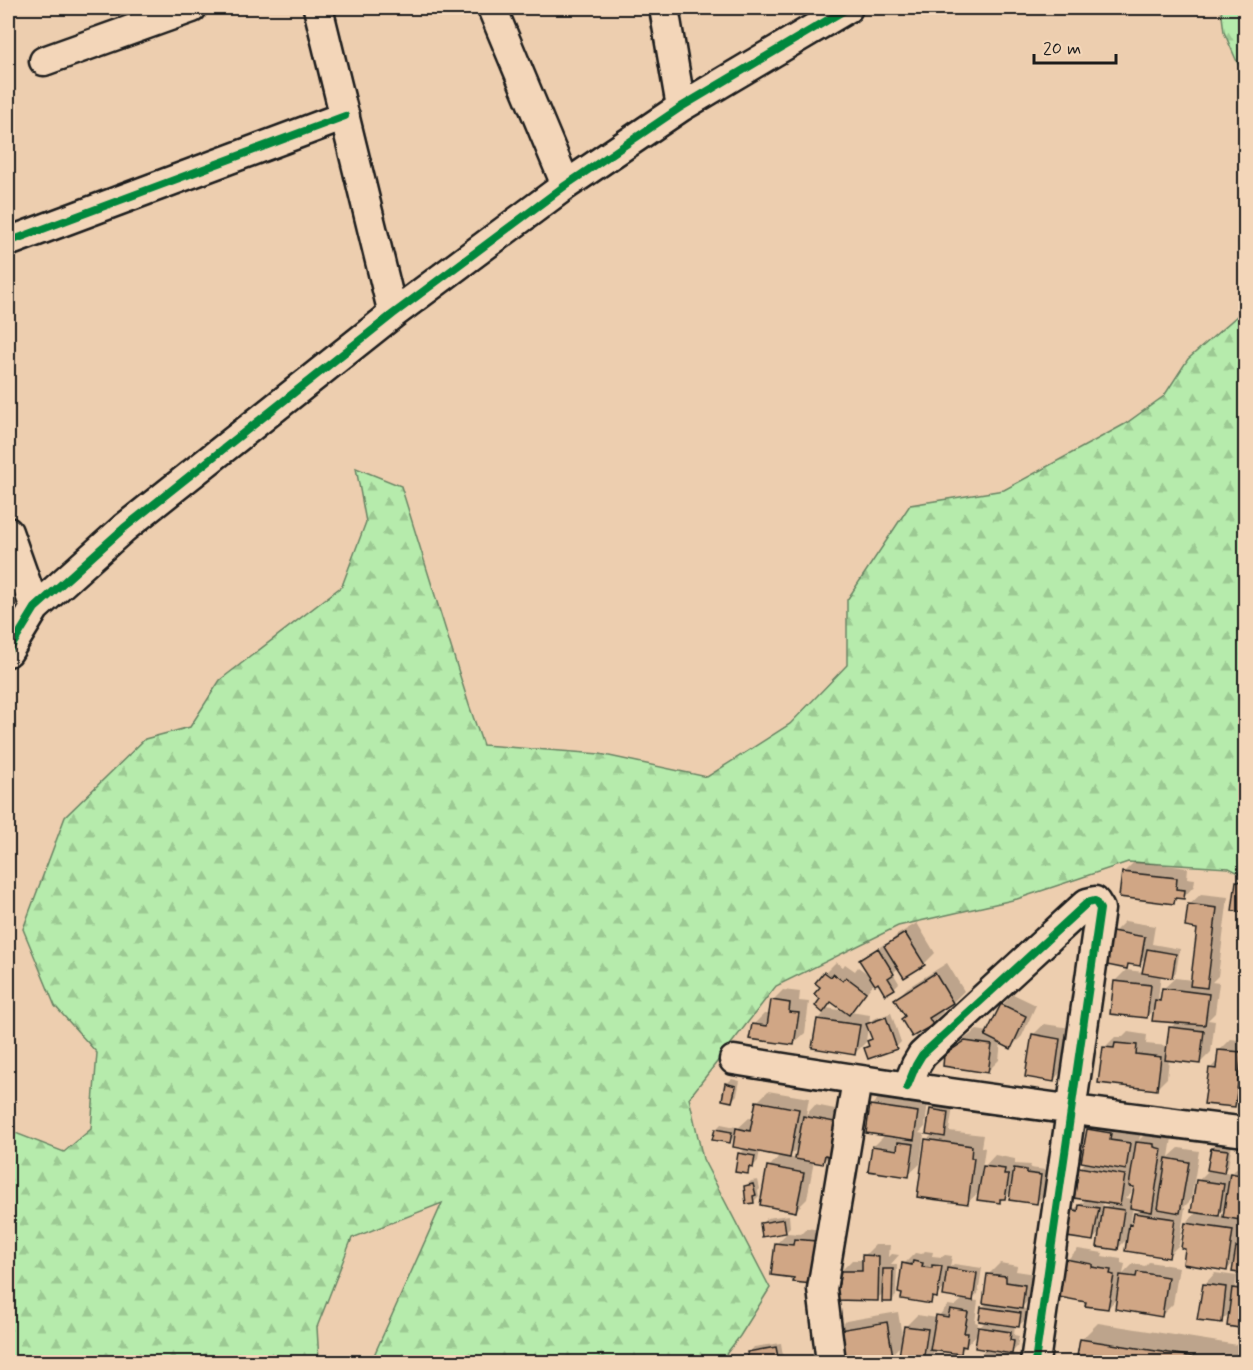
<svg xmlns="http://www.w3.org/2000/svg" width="1253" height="1370" font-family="Mynerve,sans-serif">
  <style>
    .forest { fill: url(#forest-firs); stroke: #698464; stroke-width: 1.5 }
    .shadow { fill: #0003; fill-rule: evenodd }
    .building { fill: #d0a685; stroke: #1c1c1c; stroke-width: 1.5 }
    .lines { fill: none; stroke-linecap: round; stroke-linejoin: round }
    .minor-casing { stroke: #1c1c1c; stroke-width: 33 }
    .minor { stroke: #f3d6b9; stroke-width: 28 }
    .cycleway-casing { stroke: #f3d6b9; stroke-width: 11 }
    .cycleway { stroke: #00873e; stroke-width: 8 }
  </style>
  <defs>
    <pattern id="forest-firs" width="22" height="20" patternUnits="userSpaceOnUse" patternTransform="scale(1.5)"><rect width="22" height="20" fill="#b6ebac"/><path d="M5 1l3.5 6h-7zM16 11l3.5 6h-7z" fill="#9cc993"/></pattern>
  </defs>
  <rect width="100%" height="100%" fill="#edceaf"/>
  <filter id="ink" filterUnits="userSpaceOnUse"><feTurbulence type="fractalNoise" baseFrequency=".0167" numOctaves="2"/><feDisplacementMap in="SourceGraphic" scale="12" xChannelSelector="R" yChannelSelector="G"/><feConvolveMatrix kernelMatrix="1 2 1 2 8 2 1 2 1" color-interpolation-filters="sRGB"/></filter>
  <g filter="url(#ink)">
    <path class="forest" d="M1221,8h24v72l-21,-48z
      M1245,309v567l-16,-8 -101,-6 -111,37 -119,27 -122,60 -87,112 14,61 67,129 -30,48 -20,26h-349l71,-159 -90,35 -35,89 2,35h-311v-232l56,22 27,-23 6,-76 -42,-47 -32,-77 42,-112 80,-78 45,-12 30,-47 122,-94 24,-64 -10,-54 45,18 68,219 14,40 117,9 107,23 83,-53 57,-59v-65l63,-95 94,-15 121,-66 39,-28 24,-37z"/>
    <path class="shadow" d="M1135,861l53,7 -1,10 8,1 -1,7 -11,12 -4,-1 -5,5 -50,-30z
      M1246,873v38l-9,-30z
      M1201,894l27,3 -10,79 -6,6 7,1 -4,30 -7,7 7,1 -4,31 -11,11 -31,-4 -2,19 -11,11 -52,-41 11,-11h8l5,-5 19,3 -1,9 22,2 2,-18 7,-6 -21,-15 -10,10 -31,-36 11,-11 18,2 3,-15 -8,7 -8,-1 -5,4 -12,-35 11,-11 30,5 -3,18 28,5 -4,23 -5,5 -10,-2 -3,24 5,-4v-6l12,-11 17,2 7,-53 -10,-22z
      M917,923l18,30 -11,11 -25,3 -6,6 6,10 -5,5 -16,-7 -3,1 -25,30 20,3 -1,9 4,-5 18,-6 10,29 -5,5 -30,1 7,-11 -5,-12 -2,17 -11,11 -37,-33 7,-8 -8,-6 5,-7v-13l3,-13 11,-11 7,5 2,-3 10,7 3,-4 13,9 -10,-16 23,-16 1,3 12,-12zM833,1001l13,10 -20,-3z
      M947,963l17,28 -11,11 -12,7 2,3 -11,11 -19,12 -6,-19 -11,-17 11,-11z
      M783,990l17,2 -1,9 10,1 -4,31 -12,11 -40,-19 11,-11h6l2,-13z
      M1013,994l23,11 -14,31 -11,11 -10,-5 -2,18 -11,11 -42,-15 11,-12 20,-14 12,2 13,-27z
      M1044,1024l27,4 -7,41 -11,11 -20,-45z
      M1231,1039l15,2v66l-4,-9 -7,8 -25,-37 8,-9 2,-10z
      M732,1079l8,2 -3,14 -5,5 -6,-16z
      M768,1091l41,7 -3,17 9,-10 30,6 -11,40 -11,11 -9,-1 -7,38 -11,11 -27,-43 12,-13 -21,-4 -2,11 -11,11 -7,-18 6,-6 -9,-14 -8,8 -13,-13 5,-5 15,3 -1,4 14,-13 5,1 3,-17zM799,1147l-2,12 -9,-2z
      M882,1094l46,7 -3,26 -6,6 5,1 -4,30 -12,11 -35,-28 13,-13 -15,-28z
      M936,1104l17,3 -4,24 34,4 -2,12 4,1 -3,21 13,-14 20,4v5l16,1 -1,3 16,2 -4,27 -6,5 -23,-12 -14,12 -18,-12 -14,13 -40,-63 6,-6 -2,-25z
      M1099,1119l42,13 -2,8 9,-9 16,3v2l8,2 -3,19 10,-9 20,3 -8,49 -8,8h2l-6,37 -11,11 -39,-19 -12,12 -16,-17 -8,7 -20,-29 14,-11 -7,-31 6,-6 2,-32zM1132,1185l3,1 -2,13 -8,-1 6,-5zM1103,1201l7,1 -8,9zM1133,1207l8,1 -5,6 -1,7 -5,4z
      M1217,1143l15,2 -4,21 -5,6 9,1 14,-13v59h-2l-1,5h3v15l-5,-1 -1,7 6,-6v34l-11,-12 -8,9 -41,-47 12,-12v-30l11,-11 3,-22zM1227,1206l-2,11 -8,-2z
      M758,1180l2,9 -2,2 1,5 -5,5 -7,1 -1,-16 5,-5z
      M789,1215l1,12 -5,5 -23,-9 5,-5z
      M807,1228l20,3 -32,46 -19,-33 11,-11 14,1z
      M875,1245h15l-1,12 3,-3 7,1 -8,9 6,1 -1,31 -5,5 -8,-8 -6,6 -40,-14 4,-3v-11l11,-11h12v-4z
      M1078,1249l25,4 -1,3 19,3v4l4,1 -2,10 10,-10 12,2 4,-4 30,5 -6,37 -11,11 -44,-18 -10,11 -21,-8 -20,-40z
      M925,1251l8,1 -1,4 10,1 3,-2 7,1 -2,11 4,-3 28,4 -4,26 -7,6 7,1 -3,21 3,1 -1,7 9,-9 -4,-13 6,-6 1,-28 11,-11 17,3 -1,5 20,3 -4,22 -11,12 5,1 -2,12 -6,5 -3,-1 -1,10 5,1 -2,11 -6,6 15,2 -1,7h-51l12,-14 -7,-16 -19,20 -26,-3 -1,5 -8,8h-25l3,-19 -11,11 -25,-2 -32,-20 11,-11 52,-9 5,30 3,-16 11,-11 20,3 11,-13 7,1 9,-8 -18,-11 -16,15 -26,-38 11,-11 7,1z
      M1215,1273l22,3 -2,12 4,-4 7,1v42l-15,-15 -10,9 -17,-36z
      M1098,1323l146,23 -2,16h-164l3,-22z
      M781,1343l3,19h-33l-2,-9 5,-6z
      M868,1359l1,3h-15z"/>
    <path class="building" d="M1122,872l55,6 -1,11 9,1 -1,9 -9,-1 -1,6 -55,-7z
      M1236,881l10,1v30l-14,-1z
      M1188,904l29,4 -10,80 -17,-2 7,-57 -12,-2z
      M1112,931l33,6 -5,29 -12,-2 -1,5 -20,-4z
      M905,933l20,32 -21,13 -20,-32z
      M878,948l16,26 -6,4 7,11 -10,6 -7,-12 -3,2 -16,-25z
      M1147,949l29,5 -4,24 -30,-5z
      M824,972l7,5 2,-3 10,7 3,-4 20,15 -17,23 -18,-13 -8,11 -8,-7 5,-7 -6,-5 6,-7 -5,-4z
      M935,973l18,30 -24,15 4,7 -21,12 -11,-18 4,-3 -11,-17z
      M1114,981l37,4 -4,33 -37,-4z
      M1162,988l47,6 -4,31 -53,-4 3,-21 5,1z
      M771,1000l19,3 -1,9 10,1 -5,32 -45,-6 3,-15 15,2z
      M1001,1004l25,12 -15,33 -26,-13z
      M886,1017l11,32 -29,10 -4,-11 5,-2 -2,-5 5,-2 -6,-15z
      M817,1019l43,6 -5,30 -43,-7z
      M1169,1027l35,4 -4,33 -35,-4z
      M1032,1034l28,5 -6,43 -29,-5z
      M965,1041l27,4 -4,28 -45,-7 1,-11z
      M1115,1043l22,2 -1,9 25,3 -4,33 -59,-7 5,-36 11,1z
      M1218,1050l24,2 -7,55 -31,-3 5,-36 7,1z
      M1246,1059v49l-7,-1z
      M725,1083l11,3 -4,16 -10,-2z
      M756,1101l43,8 -9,49 -57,-11 3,-19 14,3z
      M870,1105l48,7 -4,28 -48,-7z
      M930,1109l18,3 -3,25 -19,-3z
      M803,1116l32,6 -6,34 -4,-1 -2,9 -28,-5z
      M715,1129l17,3 -2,11 -18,-3z
      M1087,1129l24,4 -1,7 20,3 -4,27 -45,-8z
      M925,1139l47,7 -1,12h3l-6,46 -51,-7z
      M898,1142l16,2 -5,33 -41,-6 4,-25 25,4z
      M1136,1142l18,2v3l8,2 -10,63 -22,-4 4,-21 -5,-1z
      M1211,1148l17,2 -4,23 -17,-3z
      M738,1153l17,3 -2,12 -4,-1 -1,7 -13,-2z
      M1166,1158l23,4 -9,51 -22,-4z
      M767,1166l37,7 -8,39 -36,-7z
      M983,1166l22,3 -1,6h5l-4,24h-5v4l-23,-3z
      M1079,1167l46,8 -5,30 -46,-7z
      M1014,1168l12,2v3l15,2 -4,29 -28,-4z
      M1230,1173l16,3v45l-23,-4z
      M1196,1180l28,4 -5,32 -28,-4z
      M753,1184l3,11 -3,1 1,7 -8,1 -2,-18z
      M1079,1205l20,3 -6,33 -26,-4 4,-28 7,2z
      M1103,1207l21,3 -6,40 -21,-3z
      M1134,1213l41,6 -6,39 -44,-7 4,-27 3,1z
      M784,1219l2,14 -24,4 -2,-14z
      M1185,1223l48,7 -6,41 -44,-7 2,-15 -4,-1z
      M794,1239l22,2 -4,43 -19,-2 1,-4 -23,-3 4,-32 18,2z
      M1236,1247l10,1v26l-14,-2z
      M862,1255l17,1 -1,45 -43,-1 1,-15 3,-1 1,-13h22z
      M1065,1259l27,5v3l19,3 -1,4 4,1 -6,34 -23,-3 1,-4 -27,-5z
      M913,1261l10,2 -1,4 10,1v-3l10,1 -5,32 -5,-1 -1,7 -30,-5 1,-5 -4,-1 4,-30 10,2z
      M947,1268l30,5 -4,28 -30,-5z
      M883,1269h10l-1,33h-10z
      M1137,1272l31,5 -6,40 -47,-8 5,-34 16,2z
      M987,1274l19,2v6l19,3 -3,24 -39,-6z
      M1203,1284l23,3 -4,36 -25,-3z
      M1232,1288l14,2v39l-19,-3z
      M981,1307l40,6 -2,14 -40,-6z
      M950,1309l18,3 -4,21h4l-2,14 -4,-1 -1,8 -31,-4 6,-35 12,2z
      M887,1322l6,34 -26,4 -1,-6 -28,5 -5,-28z
      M904,1326l24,3 -5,33h-25z
      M978,1327l33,5 -1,8 4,1 -2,13 -37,-6z
      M1080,1339l146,23h-150z
      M776,1347l3,15h-30l-2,-10z"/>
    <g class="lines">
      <g class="minor-casing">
        <path id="minor" d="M318,8l75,306
          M492,8l74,177
          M664,8l17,99
          M44,61l148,-53
          M8,242l337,-126
          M8,532l27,76
          M8,652l27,-44 89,-80 269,-214 173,-129 115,-78 167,-99
          M734,1060c170,28 341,51 512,72
          M907,1087l9,-22 6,-10 165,-152 8,-2 5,8 -65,453
          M831,1362l-9,-73 35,-209"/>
      </g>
      <use href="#minor" class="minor"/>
      <g class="cycleway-casing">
        <path id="cycleway" d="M8,242l337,-126
          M8,652l27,-44 89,-80 269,-214 173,-129 115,-78 167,-99
          M907,1087l9,-22 6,-10 165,-152 8,-2 5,8 -65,453"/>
      </g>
      <use href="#cycleway" class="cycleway"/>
    </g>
  </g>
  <rect width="1253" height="1370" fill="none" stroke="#f3d6b9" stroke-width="30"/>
  <rect x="15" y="15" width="1223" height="1340" fill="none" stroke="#1c1c1c" stroke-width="2" filter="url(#ink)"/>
  <path d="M1034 54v9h82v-9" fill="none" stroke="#1c1c1c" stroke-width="3"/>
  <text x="1043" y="54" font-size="18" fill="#1c1c1c" stroke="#f3d6b9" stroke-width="4.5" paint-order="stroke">20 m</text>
</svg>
